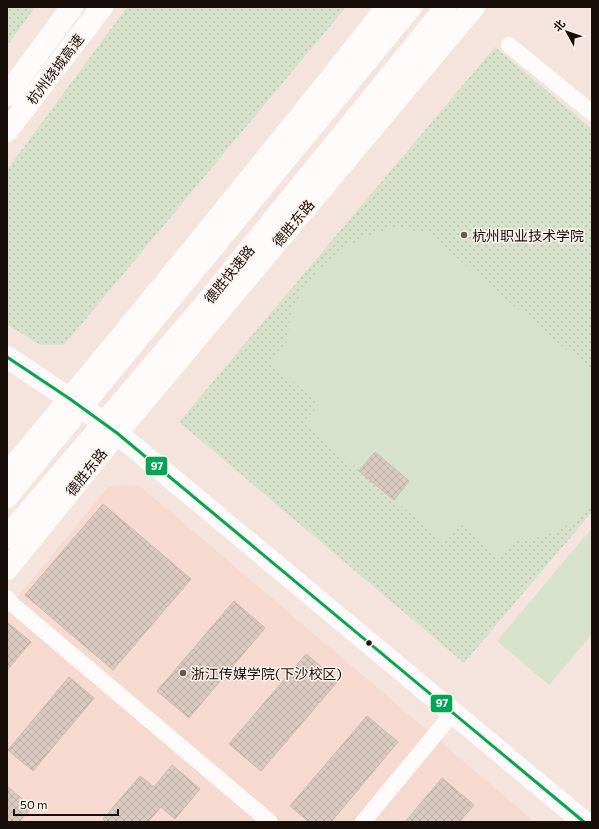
<svg xmlns="http://www.w3.org/2000/svg" width="599" height="829" font-family="Commissioner,'Noto Sans SC',sans-serif">
  <style>
    .built { fill: #f7dacf }
    .grass { fill: url(#grass-dots) }
    .pitch { fill: #d6e2cb }
    .building { fill: url(#building-cross-hatch); stroke: #c6bab4 }
    .lines { fill: none; stroke-linecap: round; stroke-linejoin: round }
    .street { stroke: #fefbfa; stroke-width: 16 }
    .secondary { stroke: #fefbfa; stroke-width: 22 }
    .primary { stroke: #fefbfa; stroke-width: 22 }
    .highway { stroke: #fefbfa; stroke-width: 22 }
    .bus-1-casing { stroke: #fef2ed; stroke-width: 6 }
    .bus-1 { stroke: #00a651; stroke-width: 3 }
    .poi-dot { fill: #655954; stroke: #fef2ed; stroke-width: 1.5 }
    .bus-dot { fill: #180e0a; stroke: #fef2ed; stroke-width: 1.5 }
    .labels { text-anchor: middle; dominant-baseline: central; stroke-width: 3; stroke-linejoin: round; paint-order: stroke }
    .street-label { font-size: 14px; fill: #180e0a; stroke: #fef2ed }
    .poi-label { font-size: 14px; fill: #180e0a; stroke: #fef2ed; text-anchor: start }
    .line-badge { stroke: #fef2ed; stroke-width: 1.5 }
    .badge-label { font-size: 11px; text-anchor: middle; font-weight: bold; fill: #fff }
  </style>
  <defs>
    <pattern id="grass-dots" width="8" height="8" patternUnits="userSpaceOnUse"><rect width="8" height="8" fill="#d6e2cb"/><path d="M2 2h.1M6 6h.1" fill="none" stroke="#b7c1ad" stroke-width="1.8" stroke-linecap="round"/></pattern>
    <pattern id="building-cross-hatch" width="8" height="8" patternUnits="userSpaceOnUse"><rect width="8" height="8" fill="#dbcabf"/><path d="M0 0l8 8M0 8l8-8" fill="none" stroke="#bbaca3"/></pattern>
  </defs>
  <rect width="100%" height="100%" fill="#f5e4de"/>
  <path class="built" d="M139,485l396,337h-528v-212l101,-123z"/>
  <path class="grass" d="M7,7h28l-28,39z
    M127,7h219l-282,338h-24l-33,-21v-154z
    M495,47l97,82v383l-128,151 -285,-241z"/>
  <path class="pitch" d="M392,228l34,4 166,139v131c-15,17 -28,29 -51,35 -8,2 -17,1 -25,1l-17,19 -38,-32 -16,18 -142,-120 16,-19 -50,-43 20,-22 1,-23 12,-26 14,-18 22,-21 27,-14z
    M592,528v106l-43,51 -52,-44z"/>
  <path class="building" d="M375,452l34,29 -15,19 -35,-29z
    M103,504l88,75 -78,91 -88,-75z
    M234,601l31,27 -76,90 -32,-27z
    M7,622l24,20 -24,28z
    M306,654l32,27 -77,90 -32,-27z
    M69,677l25,21 -61,73 -25,-21z
    M367,716l31,26 -67,80h-22l-19,-16z
    M172,765l28,24 -25,30 -14,-12 -13,15h-42l-3,-3 37,-43 14,11z
    M442,778l32,27 -15,17h-54z
    M7,786l25,21 -13,15h-12z"/>
  <g class="lines">
    <path class="street" d="M509,45l83,68
      M7,598l5,6 258,218
      M363,822l90,-109"/>
    <path class="secondary" d="M7,357l63,42"/>
    <path class="primary" d="M70,399l47,34 467,389
      M7,474c129,-154 256,-310 380,-467
      M7,569l110,-136 357,-426"/>
    <path class="highway" d="M7,95l65,-88
      M7,131l95,-124
      M7,497l404,-490
      M7,537l198,-233 241,-297"/>
    <g class="bus-1-casing">
      <path id="bus-1" d="M7,357l63,42 47,34 467,389"/>
    </g>
    <use href="#bus-1" class="bus-1"/>
  </g>
  <g class="poi-dot">
    <circle cx="464" cy="235" r="4"/>
    <circle cx="183" cy="673" r="4"/>
  </g>
  <circle class="bus-dot" cx="369" cy="643" r="3.5"/>
  <g class="labels">
    <g class="street-label">
      <text transform="translate(55 69) rotate(-53)">杭州绕城高速</text>
      <text transform="translate(293 223) rotate(-50)">德胜东路</text>
      <text transform="translate(229 274) rotate(-51)">德胜快速路</text>
      <text transform="translate(86 472) rotate(-51)">德胜东路</text>
    </g>
    <g class="poi-label">
      <text x="472" y="235">杭州职业技术学院</text>
      <text x="191" y="673">浙江传媒学院(下沙校区)</text>
    </g>
  </g>
  <g class="line-badge">
    <rect x="145" y="456" width="23" height="20" rx="4" fill="#00a651"/>
    <rect x="430" y="694" width="23" height="19" rx="4" fill="#00a651"/>
  </g>
  <g class="badge-label">
    <text x="157" y="470">97</text>
    <text x="442" y="707">97</text>
  </g>
  <rect width="599" height="829" fill="none" stroke="#180e0a" stroke-width="16"/>
  <g transform="translate(567 32) rotate(310)" stroke="#fef2ed" stroke-width="3" paint-order="stroke">
  <path d="M0-3L7 15L0 10L-7 15Z" fill="#180e0a"/>
  <text y="-6" font-size="11" font-weight="bold" text-anchor="middle" fill="#180e0a">北</text>
  </g>
  <path d="M14 809v6h104v-6" fill="none" stroke="#180e0a" stroke-width="2"/>
  <text x="20" y="809" font-size="12" fill="#180e0a" stroke="#fef2ed" stroke-width="3" paint-order="stroke">50 m</text>
</svg>
